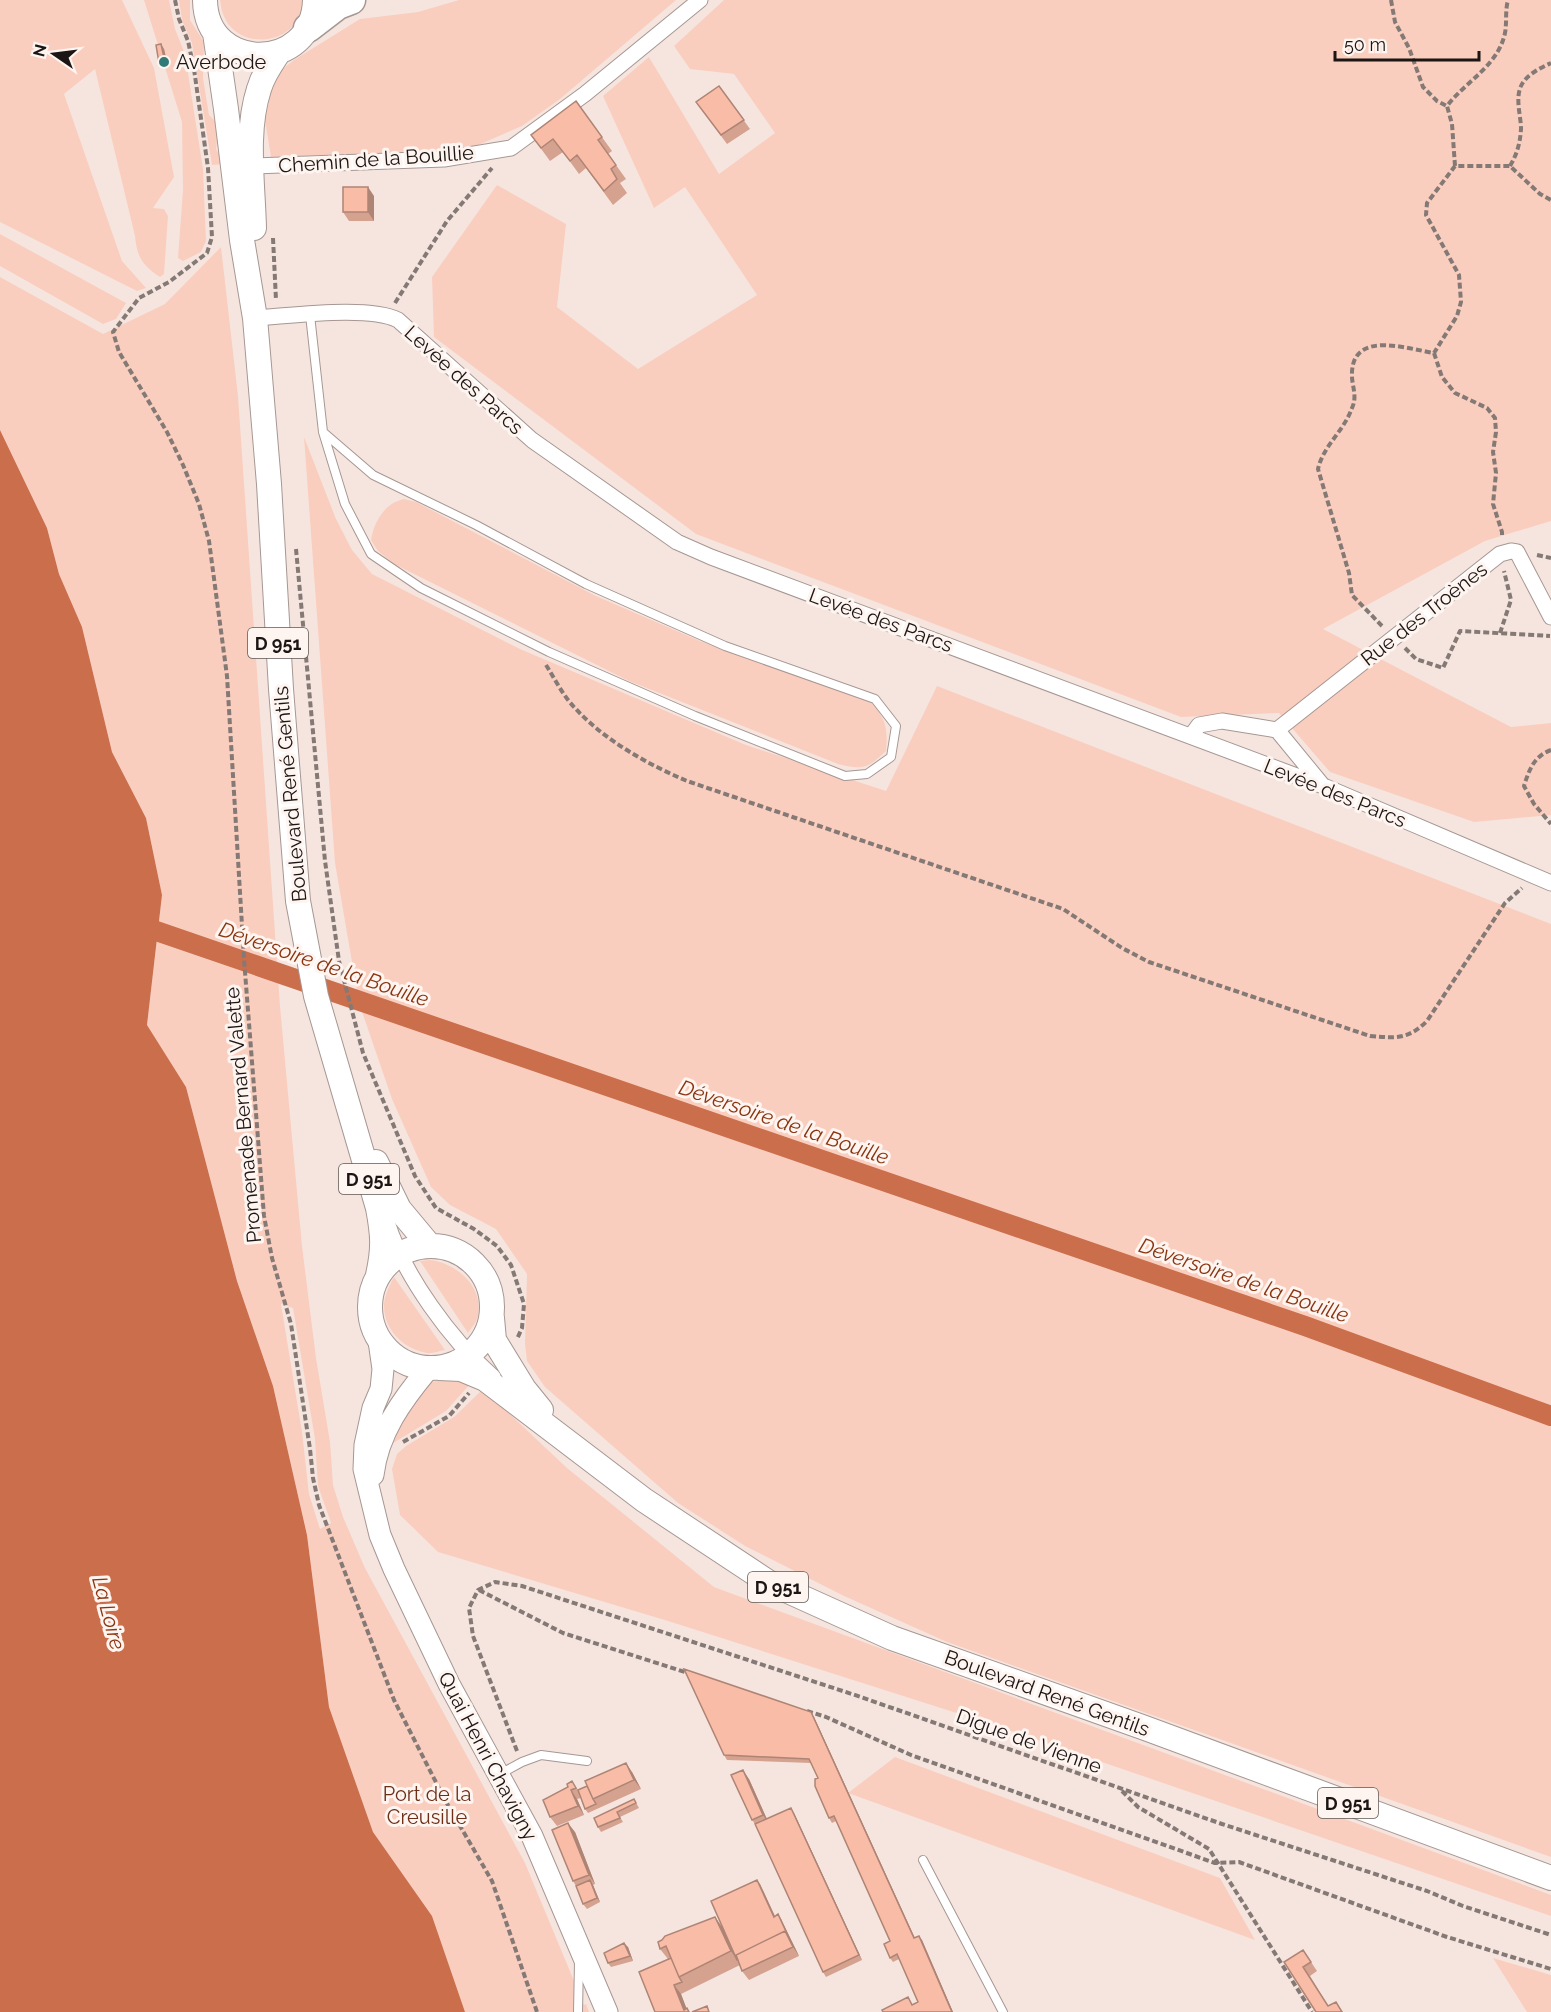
<svg xmlns="http://www.w3.org/2000/svg" width="1551" height="2012" font-family="Raleway,sans-serif">
  <style>
    .green { fill: #facebe; fill-rule: evenodd }
    .water { fill: #cb6e4c }
    .lines { fill: none; stroke-linecap: round; stroke-linejoin: round }
    .canal { stroke: #cb6e4c; stroke-width: 20 }
    .lane-casing { stroke: #a69792; stroke-width: 10 }
    .street-casing { stroke: #a69792; stroke-width: 17 }
    .secondary-casing { stroke: #a69792; stroke-width: 23 }
    .primary-casing { stroke: #a69792; stroke-width: 26 }
    .highway-casing { stroke: #a69792; stroke-width: 31 }
    .path { stroke: #847975; stroke-width: 4; stroke-dasharray: 6 3; stroke-linecap: butt }
    .lane { stroke: #fff; stroke-width: 8 }
    .street { stroke: #fff; stroke-width: 15 }
    .secondary { stroke: #fff; stroke-width: 21 }
    .primary { stroke: #fff; stroke-width: 24 }
    .highway { stroke: #fff; stroke-width: 28 }
    .wall { fill: #d6a290 }
    .shaded-wall { fill: #ae8475 }
    .building { fill: #f9bca7; stroke: #ae8475; stroke-width: 1.5 }
    .poi-dot { fill: #327a76; stroke: #fef4f0; stroke-width: 2 }
    .labels { text-anchor: middle; dominant-baseline: central; stroke-width: 6; stroke-linejoin: round; paint-order: stroke }
    .shield { fill: #fef4f0; stroke: #5f5855; stroke-width: 1.5 }
    .shield-label { font-size: 18px; font-weight: bold; fill: #1b1513 }
    .poi-label { font-size: 20px; fill: #1b1513; stroke: #fef4f0; text-anchor: start }
    .street-label { font-size: 20px; fill: #1b1513; stroke: #fef4f0 }
    .park-label { font-size: 20px; fill: #6c2e17; stroke: #fef4f0 }
    .water-label { font-size: 21px; font-style: italic; fill: #8a3410; stroke: #fef4f0 }
  </style>
  <rect width="100%" height="100%" fill="#f6e5df"/>
  <path class="green" d="M0,0h122l32,68 20,109 -21,31 11,1 4,7 -4,58 -4,3c-18,-12 -23,-20 -25,-41l-40,-167 -31,25 58,167 24,27 -9,3 -137,-69z
    M144,0h25l6,29 10,25 18,115 3,72 -5,11 -18,9 -5,-3 5,-68 -1,-68z
    M179,0h11v20l14,22 -1,36 6,37 10,10 -3,24 9,15 -13,1 -20,-122 -10,-23z
    M220,0h83c0,44 -65,55 -80,14 -2,-4 -2,-10 -3,-14z
    M459,0h217l-116,99 -38,27 -46,20 -46,5 -159,6 -6,-37 9,-44 20,-16 66,-41 58,-7z
    M724,0h827v521l-66,20 -162,88 188,98 40,-4v92l-77,7 -144,-50 -51,-59 -98,4 -485,-183 -262,-197 -2,-60 65,-92 69,39 -9,83 81,62 119,-74 -72,-108 -31,21 -51,-112 46,-39 70,117 56,-41 -41,-59 -44,-5 -16,-23z
    M0,234l126,69 -10,16 -13,5 -103,-58z
    M221,247l17,149 42,610 22,240 14,112 14,84 3,43 10,32 22,51 160,295 59,142 2,-1 3,8h-124l-33,-96 -59,-84 -44,-125 -22,-172 -34,-149 -36,-105 -51,-194 -39,-62 15,-130 -16,-77 -34,-66 -30,-125 -23,-53 -12,-46 -47,-98v-153l103,57 62,-30zM281,1304l12,4 22,131 3,47 13,37 -11,6 -11,-35 -7,-62z
    M304,437l32,82 16,31 20,24 148,75 226,96 140,46 51,-105 614,238v933l-604,-215 -103,-46 -99,-50 -67,-43 -133,-116 -18,-26 -2,-17 2,-70 -31,-45 -46,-24 -19,-18 -39,-88 -33,-96 -24,-140z
    M404,499l12,3 180,94 104,45 172,62c14,17 16,25 14,48 -19,18 -23,19 -48,13l-209,-83 -235,-117 -16,-13 -7,-11c3,-19 14,-37 33,-41z
    M430,1260c26,3 54,26 48,56 -1,6 -7,12 -10,17l-48,-72z
    M394,1277l51,73c-6,1 -13,4 -18,3 -24,-4 -44,-24 -43,-49 1,-10 6,-19 10,-27z
    M452,1377l20,5 -26,29 -56,34 4,-18 34,-44z
    M483,1389l84,79 147,119 837,308v21l-560,-192 -323,-103 -230,-69 -38,-37 -8,-46 5,-15 9,-8 48,-29z
    M895,1757l325,121 35,62 -407,-147z
    M1493,1958l58,17v37h-24z"/>
  <path class="water" d="M0,430l47,98 12,46 23,53 30,125 34,66 16,77 -15,130 39,62 51,194 36,105 34,149 22,172 44,125 59,84 33,96h-465z"/>
  <g class="lines">
    <path class="canal" d="M133,923l1172,403 246,90"/>
    <g class="lane-casing">
      <path id="lane" d="M310,315l13,117 22,72 26,50 50,34 128,64 146,64 150,60 22,-2 24,-17 5,-31 -21,-27 -150,-53 -139,-62 -110,-59 -103,-50 -50,-43
        M500,1774l22,-12 19,-7 46,6
        M923,1860l80,152
        M578,2012l1,-50"/>
    </g>
    <g class="street-casing">
      <path id="street" d="M253,166l191,-7 67,-11 74,-54 115,-94
        M255,318c35,-2 114,-13 143,2l134,120 145,102 34,15 615,230 225,96
        M1277,730l46,56
        M1191,736l8,-11 23,-4 55,9 223,-176 11,-3 6,1 34,65
        M387,1222c17,54 64,118 106,155"/>
    </g>
    <g class="secondary-casing">
      <path id="secondary" d="M379,1341l4,28 -2,20 -8,19 -8,37 -1,24 16,66 14,34 55,115 83,152 75,176
        M373,1475c5,-42 29,-75 55,-106"/>
    </g>
    <g class="primary-casing">
      <path id="primary" d="M205,0c1,73 108,73 110,0
        M215,33l11,76 16,131 13,78 14,166 12,205 17,212 18,95 62,212c5,27 6,40 0,67
        M254,228c-1,-44 -9,-96 5,-139 4,-14 12,-25 20,-37
        M376,1162l23,47 30,36
        M370 1307a61 61 0 1 1 122 0a61 61 0 1 1-122 0Z
        M492,1318l2,22 30,49 17,21
        M439,1368l22,1 24,10 159,121 124,82 124,56 253,90 406,150"/>
    </g>
    <g class="highway-casing">
      <path id="highway" d="M308,28l30,-23 13,-5"/>
    </g>
    <path class="path" d="M175,0l4,19 9,22 6,28 14,99 4,69 -5,16 -38,29 -30,16 -26,34 6,20 48,80 16,33 16,39 10,37 18,135 17,283 20,257 8,42 19,66 19,125 3,29 6,27 75,195 51,100 47,81 45,131
      M1391,0l4,22 14,26 14,39 14,14 10,5
      M1455,166l-3,-42 -5,-18c19,-25 51,-40 58,-73 2,-11 0,-22 3,-33
      M1510,166c7,-12 10,-22 11,-37 0,-13 -6,-30 0,-43 5,-11 19,-18 30,-23
      M273,238l3,62
      M395,303l52,-82 45,-53
      M1434,353l8,24 13,16 32,15 8,10 1,14 -3,20 3,21 -3,31 9,28v5
      M296,549l29,312 14,100 24,92 52,123 21,32 38,21 23,17 14,19 13,39 -2,24 -5,11
      M1537,555l14,3
      M1382,626l-30,-31 -3,-22 -31,-104c5,-23 26,-38 34,-61 6,-13 -1,-23 0,-36 2,-42 56,-23 82,-19l23,-37 4,-14 -2,-27 -33,-60 1,-12 28,-37h55l30,28 11,6
      M1500,633l11,-33 -7,-29
      M1405,648l11,11 27,9 17,-37 90,5
      M546,665c9,14 17,31 29,43 29,32 72,56 112,73l376,128 59,39 27,14 221,74c25,2 38,4 57,-15l78,-118 17,-15
      M1551,750c-17,6 -22,20 -27,36l10,18 17,20
      M403,1442l46,-26 20,-23
      M479,1590l84,43 125,40
      M807,1711l19,6 85,38 304,108 24,-1 208,75 104,32
      M517,1751l-44,-115 -4,-28 9,-18 17,-8 27,4 339,111 361,127 205,67 36,15 88,29
      M1122,1791l16,16 71,42 103,163"/>
    <use href="#lane" class="lane"/>
    <use href="#street" class="street"/>
    <use href="#secondary" class="secondary"/>
    <use href="#primary" class="primary"/>
    <use href="#highway" class="highway"/>
  </g>
  <path class="wall" d="M164,49l4,17 -6,2 -3,-5z
    M719,86l31,43 -23,15 -31,-42z
    M576,101l36,50 -4,3 18,25 -6,4 7,10 -14,12 -27,-37 -7,6 -16,-22 -13,9 -19,-26z
    M374,196v25h-25l-6,-9z
    M814,1717l101,221 7,2 31,72h-70l28,-10 2,3 5,-3 -19,-43 -6,3 -3,-4v-17l-54,-120 -4,2 -3,-5 -11,-40 -7,-15 -84,-3 -3,-5z
    M632,1772l9,17 -53,24 -3,-4 -4,-11 -4,1 7,16 -27,11 -7,-9 22,-36 6,9z
    M749,1779l18,40 27,-6 68,147 -36,17 -3,-5 -68,-148 -3,-4z
    M634,1799l5,9 -19,9 3,5 -22,10 -3,-5z
    M575,1832l20,52 -2,1 7,17 -13,7 -4,-5 -7,-18 -3,-5z
    M760,1884l15,32 6,3 18,37 -50,24 -7,-9 -2,-6 -59,29 5,15 4,3h-35l13,-53 -8,-10 55,-32 8,11z
    M628,1947l5,14 -22,6 -3,-4z
    M1303,1950l14,21 -7,5 18,30 8,-4 7,10h-27l-32,-50z"/>
  <path class="shaded-wall" d="M161,44l3,5 4,17 -3,-4z
    M368,187l6,9v25l-6,-9z
    M811,1712l3,5 103,226 -3,-5z
    M626,1763l6,9 9,17 -7,-9z
    M743,1770l6,9 20,45 -6,-9z
    M571,1790l6,9 7,16 -6,-9z
    M791,1808l3,5 68,147 -3,-5z
    M568,1823l7,9 20,52 -6,-9z
    M590,1880l3,5 7,17 -3,-4z
    M757,1880l3,4 17,37 -3,-4z
    M778,1914l3,5 18,37 -6,-9z
    M715,1917l9,13 13,30 -6,-9z
    M919,1936l3,4 31,72h-1z
    M624,1943l4,4 5,14 -3,-5z
    M674,1985l7,9 7,18 -4,-2z"/>
  <path class="building" d="M161,44l4,18 -6,1 -3,-18z
    M719,86l25,34 -23,15 -25,-33z
    M576,101l26,36 -4,3 18,25 -5,4 6,10 -13,12 -27,-36 -7,6 -17,-22 -12,9 -10,-13z
    M343,187h25v25h-25z
    M684,1669l127,43 103,226 5,-2 33,76h-69l-1,-2 26,-13 4,8 6,-3 -21,-48 -7,4 -6,-14 6,-3 -56,-125 -5,2 -14,-32v-7l3,-1 -9,-19 -85,-4z
    M626,1763l8,17 -41,19 -8,-18z
    M743,1770l20,45 -11,5 -21,-45z
    M572,1781l4,7 -5,2 7,16 -28,11 -7,-17 25,-13 -1,-3z
    M587,1786l6,13 3,5 -11,5 -7,-19z
    M634,1799l2,4 -19,9 3,6 -22,9 -4,-9z
    M791,1808l68,147 -36,17 -68,-148z
    M568,1823l21,52 -16,6 -21,-51z
    M590,1880l7,18 -14,6 -7,-18z
    M757,1880l17,37 4,-3 10,22 -3,-5 -49,24 2,5h-1l-26,-59z
    M715,1917l16,34 -52,26 -13,-31 -6,3 -2,-7 4,-2 3,-4z
    M785,1931l8,16 -51,24 -6,-16z
    M624,1943l6,13 -22,7 -4,-10z
    M1303,1950l8,12 -8,5 25,39 8,-4 6,10h-26l-32,-50z
    M671,1958l8,19 3,5 -8,3 10,25 3,-2 2,4h-34l-16,-40z
    M707,2006l2,6h-17z"/>
  <circle class="poi-dot" cx="164" cy="62" r="6"/>
  <g class="labels">
    <g class="shield">
      <rect x="248" y="628" width="60" height="30" rx="4.5"/>
      <rect x="339" y="1164" width="60" height="30" rx="4.5"/>
      <rect x="748" y="1572" width="60" height="30" rx="4.5"/>
      <rect x="1318" y="1788" width="60" height="30" rx="4.5"/>
    </g>
    <g class="shield-label">
      <text x="278" y="643">D 951</text>
      <text x="369" y="1179">D 951</text>
      <text x="778" y="1587">D 951</text>
      <text x="1348" y="1803">D 951</text>
    </g>
    <g class="poi-label">
      <text x="176" y="62">Averbode</text>
    </g>
    <g class="street-label">
      <text transform="translate(376 159) rotate(-4)">Chemin de la Bouillie</text>
      <text transform="translate(464 380) rotate(42)">Levée des Parcs</text>
      <text transform="translate(1424 614) rotate(-38)">Rue des Troènes</text>
      <text transform="translate(881 620) rotate(20)">Levée des Parcs</text>
      <text transform="translate(1335 793) rotate(22)">Levée des Parcs</text>
      <text transform="translate(290 794) rotate(-95)">Boulevard René Gentils</text>
      <text transform="translate(243 1115) rotate(-95)">Promenade Bernard Valette</text>
      <text transform="translate(1047 1693) rotate(20)">Boulevard René Gentils</text>
      <text transform="translate(1029 1741) rotate(20)">Digue de Vienne</text>
      <text transform="translate(488 1756) rotate(62)">Quai Henri Chavigny</text>
    </g>
    <g class="park-label">
      <text x="427" y="1794">Port de la<tspan x="427" dy="23">Creusille</tspan></text>
    </g>
    <g class="water-label">
      <text transform="translate(324 964) rotate(19)">Déversoire de la Bouille</text>
      <text transform="translate(784 1122) rotate(19)">Déversoire de la Bouille</text>
      <text transform="translate(1244 1280) rotate(19)">Déversoire de la Bouille</text>
      <text transform="translate(109 1613) rotate(75)">La Loire</text>
    </g>
  </g>
  <g transform="translate(54 54) rotate(284)" stroke="#fef4f0" stroke-width="4.5" paint-order="stroke">
  <path d="M0-4.5L10 22L0 15L-10 22Z" fill="#1b1513"/>
  <text y="-9" font-size="16" font-weight="bold" text-anchor="middle" fill="#1b1513">N</text>
  </g>
  <path d="M1335 51v9h144v-9" fill="none" stroke="#1b1513" stroke-width="3"/>
  <text x="1344" y="51" font-size="18" fill="#1b1513" stroke="#fef4f0" stroke-width="4.5" paint-order="stroke">50 m</text>
</svg>
